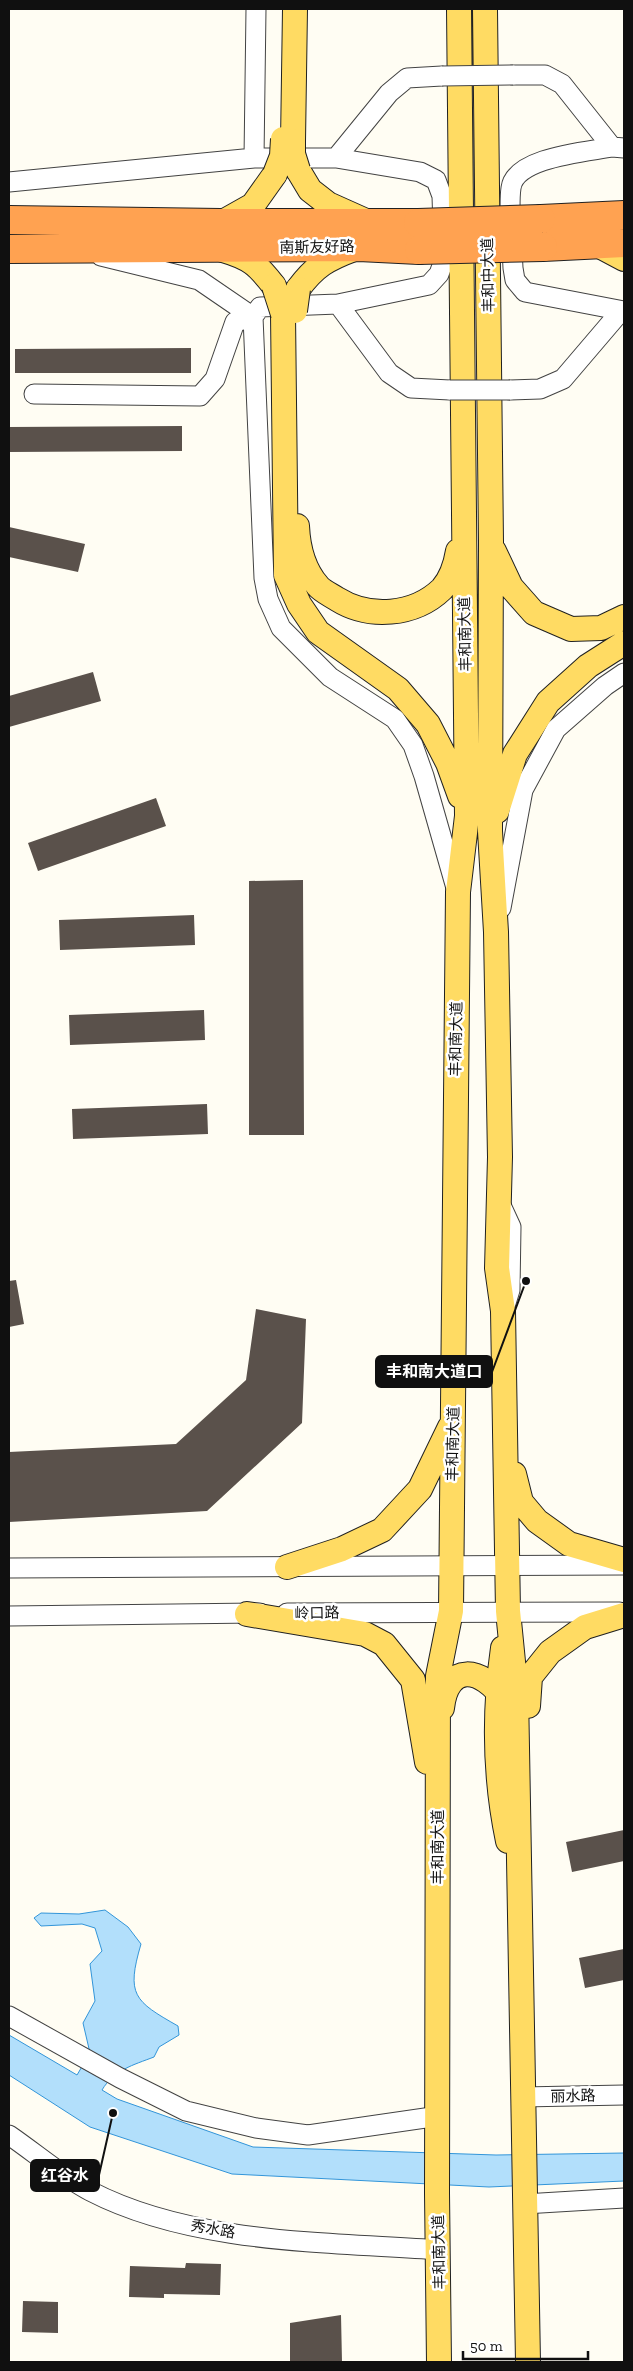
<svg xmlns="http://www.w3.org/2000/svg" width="633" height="2371" font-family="'Zilla Slab','Noto Sans SC',serif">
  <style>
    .water { fill: #b2dffb; stroke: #3295d9 }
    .building { fill: #5a514b }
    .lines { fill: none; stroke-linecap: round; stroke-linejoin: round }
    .minor-casing { stroke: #434343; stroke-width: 21 }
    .major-casing { stroke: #212121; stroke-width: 26 }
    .highway-casing { stroke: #212121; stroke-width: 30 }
    .minor { stroke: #fff; stroke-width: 19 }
    .major { stroke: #ffdb63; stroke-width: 24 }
    .highway { stroke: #ffa251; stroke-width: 28 }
    .minor-bridge-casing { stroke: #434343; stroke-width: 21; stroke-linecap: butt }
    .major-bridge-casing { stroke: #212121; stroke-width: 26; stroke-linecap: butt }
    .highway-bridge-casing { stroke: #212121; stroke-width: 30; stroke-linecap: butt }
    .minor-bridge { stroke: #fff; stroke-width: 19 }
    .major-bridge { stroke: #ffdb63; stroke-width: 24 }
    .highway-bridge { stroke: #ffa251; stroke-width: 28 }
    .labels { text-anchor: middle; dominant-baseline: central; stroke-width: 5; stroke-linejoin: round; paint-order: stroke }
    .street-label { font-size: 15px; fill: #101010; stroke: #fff }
    .leader { fill: none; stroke: #101010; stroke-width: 2 }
    .callout-dot { fill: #101010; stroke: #fff; stroke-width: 2 }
    .callout { fill: #101010; stroke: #101010; stroke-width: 2 }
    .callout-label { font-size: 16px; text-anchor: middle; font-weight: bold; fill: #fff }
  </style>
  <rect width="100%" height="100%" fill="#fffdf3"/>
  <path class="water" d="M105,1910l23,17 13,17c-15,51 -7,57 37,82l1,9 -20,12 -5,10c-21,8 -40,13 -52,33l15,9 136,48 243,8 128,-2v28l-135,6 -257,-13 -142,-47 -81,-52v-40l68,40 13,-22 -7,-30 12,-22 -5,-37 12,-13 -7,-23 -13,-4 -41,2 -7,-8 7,-5 38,1z"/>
  <path class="building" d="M191,348v25h-176v-24z
    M182,426v25l-173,1v-25z
    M9,527l76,17 -7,28 -69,-15z
    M93,672l8,29 -92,26v-31z
    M156,798l10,28 -128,45 -10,-28z
    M303,880l1,255h-55v-254z
    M194,915l1,30 -135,5 -1,-30z
    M204,1010l1,30 -135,5 -1,-30z
    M207,1104l1,30 -135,5 -1,-30z
    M16,1280l8,44 -15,3v-46z
    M256,1309l50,10 -4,104 -95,88 -198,11v-70l167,-8 70,-64z
    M624,1830v31l-52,11 -6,-30z
    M624,1949v31l-39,8 -6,-30z
    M186,2263l35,1 -1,31 -56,-1v4l-35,-1 1,-31 55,2z
    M23,2301l35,1v31l-36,-1z
    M341,2315l1,47h-52v-39z"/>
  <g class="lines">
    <g class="minor-casing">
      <path id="minor" d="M513,75h32l17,9 50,63 12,1
        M612,147c-25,5 -97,10 -101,41 -3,21 1,57 2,80l2,12 10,12 99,19
        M254,158l2,-149
        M336,158l84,14 16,8 6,16 2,64 -5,14 -10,11 -91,19 -78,3 -7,10 11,261 4,21 13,29 49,49 65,42 18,26 11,31 32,112
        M9,182l245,-24h82l53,-65 18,-15 35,-2
        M101,256l98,24 54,37
        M338,304l51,69 22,15 39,2
        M510,390l30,-1 23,-10 58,-68
        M34,394l166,2 15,-17 20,-57 18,-5
        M501,908l22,-118 33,-61 49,-43 19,-13
        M499,1201l12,26 -1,63 -4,13
        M9,1568l614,-3
        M287,1613l333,-1
        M9,1616l251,-3
        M9,2016l111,62 66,33 70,17 52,7 131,-19
        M522,2097l102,-2
        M9,2135c25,17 54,42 81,56 102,53 237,51 349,59
        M524,2204l100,-6"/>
    </g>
    <g class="major-casing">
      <path id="major" d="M485,9l6,533 -1,289 6,101 4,225 -3,111 6,43 5,300 8,81 12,670
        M293,141l2,-132
        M298,170l12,20 18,14 38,17
        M221,223l32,-18 22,-31
        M594,243l30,16
        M223,250c27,8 34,14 51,36
        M298,289c17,-23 29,-30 56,-40
        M283,314l3,261 13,29 19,28 80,57 30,35 20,39 12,33
        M297,526c1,21 7,44 21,60 4,5 13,9 19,13 32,20 77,17 105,-10 9,-10 14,-26 16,-38
        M494,551l17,36 23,26 37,16 30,-1 23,-11
        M497,811l18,-57 33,-52 40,-36 36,-23
        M514,1474l7,28 16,19 32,23 55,16
        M287,1567l55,-18 40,-19 38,-41 30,-62
        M247,1614l118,20 19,10 29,36 14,82
        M503,1648c-9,63 -8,131 5,193
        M528,1706l2,-29 20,-25 35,-25 39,-12
        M442,1708c5,-46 40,-41 62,-8
        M439,2362l-2,-169 1,-517 13,-65 7,-719 9,-76 -8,-807"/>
    </g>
    <g class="highway-casing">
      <path id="highway" d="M541,219l83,-4
        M9,220l212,3h197
        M543,247l81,-4
        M9,249l350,-2 60,3"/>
    </g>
    <use href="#minor" class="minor"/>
    <use href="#major" class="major"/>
    <use href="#highway" class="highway"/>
    <g class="minor-bridge-casing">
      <path id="minor-bridge" d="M442,76l71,-1
        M450,390h60"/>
    </g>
    <g class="major-bridge-casing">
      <path id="major-bridge" d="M293,141v13l5,16
        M275,174l7,-18 1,-17
        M274,286l9,28
        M295,311l3,-22"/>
    </g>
    <g class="highway-bridge-casing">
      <path id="highway-bridge" d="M418,223l123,-4
        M419,250l124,-3"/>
    </g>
    <use href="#minor-bridge" class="minor-bridge"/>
    <use href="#major-bridge" class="major-bridge"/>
    <use href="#highway-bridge" class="highway-bridge"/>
  </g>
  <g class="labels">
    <g class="street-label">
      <text transform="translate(317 247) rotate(-1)">南斯友好路</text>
      <text transform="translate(488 275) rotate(-91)">丰和中大道</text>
      <text transform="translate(465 634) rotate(-91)">丰和南大道</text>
      <text transform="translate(456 1039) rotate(-89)">丰和南大道</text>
      <text transform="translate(453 1444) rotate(-89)">丰和南大道</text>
      <text transform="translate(317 1613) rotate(-1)">岭口路</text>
      <text transform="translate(438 1847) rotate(-90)">丰和南大道</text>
      <text transform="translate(573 2096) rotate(-1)">丽水路</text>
      <text transform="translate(213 2229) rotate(10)">秀水路</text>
      <text transform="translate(439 2252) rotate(-91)">丰和南大道</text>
    </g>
  </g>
  <path class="leader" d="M526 1281L492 1372M113 2113L99 2175"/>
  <g class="callout-dot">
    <circle cx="526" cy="1281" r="5"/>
    <circle cx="113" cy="2113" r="5"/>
  </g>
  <g class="callout">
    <rect x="376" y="1356" width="116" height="31" rx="5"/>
    <rect x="31" y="2160" width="68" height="31" rx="5"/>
  </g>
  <g class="callout-label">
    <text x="434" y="1377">丰和南大道口</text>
    <text x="65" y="2181">红谷水</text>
  </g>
  <rect width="633" height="2371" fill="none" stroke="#101010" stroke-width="20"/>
  <path d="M463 2351v8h125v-8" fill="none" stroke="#101010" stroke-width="2.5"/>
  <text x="470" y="2351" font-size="15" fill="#101010" stroke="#ffffff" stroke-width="4" paint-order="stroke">50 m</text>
</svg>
